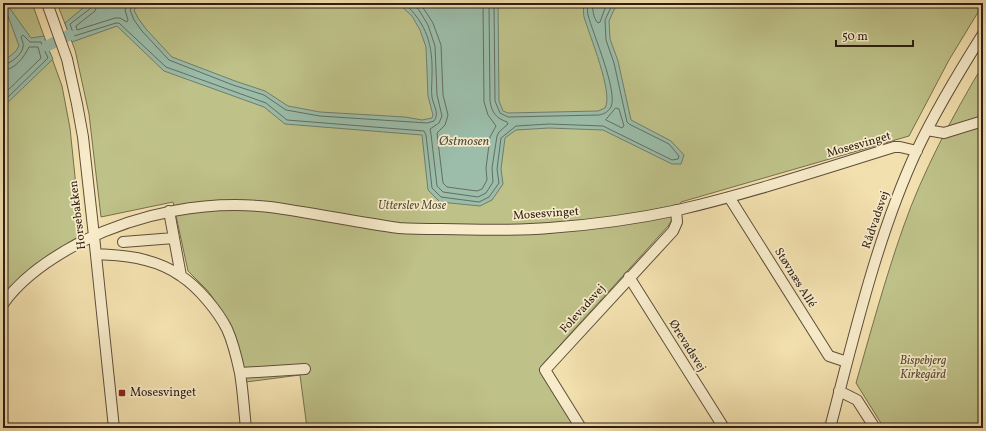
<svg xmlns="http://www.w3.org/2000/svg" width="986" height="431" font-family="Vollkorn,serif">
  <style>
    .green { fill: #bec188; stroke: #76704e }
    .water { fill: #9bbdaa; stroke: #6f7d6e }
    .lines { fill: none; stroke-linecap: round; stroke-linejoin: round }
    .shore { stroke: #646e5e; stroke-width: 1 }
    .canal { stroke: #9bbdaa; stroke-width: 11 }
    .minor-casing { stroke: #5f4e3a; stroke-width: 12 }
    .minor { stroke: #f7ebca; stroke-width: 10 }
    .poi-dot { fill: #8f2418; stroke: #f7ebca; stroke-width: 1.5 }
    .labels { text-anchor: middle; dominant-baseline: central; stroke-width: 3.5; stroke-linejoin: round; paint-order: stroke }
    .street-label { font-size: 12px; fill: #2e1e13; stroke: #f7ebca }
    .park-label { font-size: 12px; font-style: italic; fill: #594f36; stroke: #f7ebca }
    .poi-label { font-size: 12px; fill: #2e1e13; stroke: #f7ebca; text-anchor: start }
    .water-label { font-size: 13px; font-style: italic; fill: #4f4e40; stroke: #f7ebca }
  </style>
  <rect width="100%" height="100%" fill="#f2e0ae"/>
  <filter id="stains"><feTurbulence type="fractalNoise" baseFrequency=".005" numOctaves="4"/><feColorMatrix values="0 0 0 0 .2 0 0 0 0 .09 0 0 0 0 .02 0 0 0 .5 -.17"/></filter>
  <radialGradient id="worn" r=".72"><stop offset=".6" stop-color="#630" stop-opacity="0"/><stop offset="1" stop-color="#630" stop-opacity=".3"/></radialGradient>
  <path class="green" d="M3,3h29l30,83 8,42 11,107c-29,18 -55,35 -78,62z
    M57,3h926v1l-34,56 -40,76 -228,66 -12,23 -128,141 37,62h-271l-7,-53 -54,7 -9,-41 -13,-27 -16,-23 -20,-20 -15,-69 -72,15 -12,-103 -14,-64z
    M983,65v363h-99l-28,-45c15,-52 29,-104 47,-155 19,-55 50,-113 80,-163z"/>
  <path class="water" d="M3,3h3l25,35 13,-2 3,10 6,13 -50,48v-45l13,-11 3,-5 -11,-30 -5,-7z
    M89,3h51l-6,7 4,8 8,11 26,28 63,24 30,10 23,15 32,6 85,5 17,3 10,-2 1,-3 -5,-19 -2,-49 -6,-17 -8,-14 -14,-13h100l1,98 4,10 5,2 90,-2 7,-3c9,-14 -16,-74 -21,-91 -1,-4 0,-9 -1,-13l1,-1h33l-8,18 1,18 8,22 13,59 40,21 13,14 -3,9h-9l-69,-34 -54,-2 -33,2 -11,8 -4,31 2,15 -11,16 -12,6 -40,-4 -12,-12 -6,-55 -137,-11 -21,-17 -100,-36 -47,-45 -45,16 -7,-19z"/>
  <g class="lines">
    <path class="shore" d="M92,3l-1,5 -21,16 4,12 42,-13h3l47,44 100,36 21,17 137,11 2,4 6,53 9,9 38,5 10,-5 10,-14 -2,-14 4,-31 15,-12 33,-2 54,2 69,34 6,-1 1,-3 -10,-12 -40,-20 -2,-2 -13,-59 -8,-23 -1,-20 8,-17
      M98,3l-3,8 -19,15 1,4 38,-12h5l7,4 1,-2 -3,-10 3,-7
      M134,3l-4,7 4,10 8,11 27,29 64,25 31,10 22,15 34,6 107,7 7,-2c6,-8 -1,-16 -2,-24 -1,-7 0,-14 0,-21 1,-31 -5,-52 -28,-73
      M412,3l7,7 9,15 7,21 2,49 5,21 -3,7 -9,6 1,5 6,52 6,6 35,5 8,-4 7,-11 -1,-14 5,-32 2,-4 9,-8 -1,-2c-11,-4 -15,-9 -17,-21l-1,-98
      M420,3l13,20 8,22 2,50 5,20 -3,10 -8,8 6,50 4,4 30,4 5,-2 5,-9 -1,-12 4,-31 6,-11 -8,-11 -4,-13 -1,-99
      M494,3l1,98 5,12 8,4 91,-2c5,-1 9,-3 12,-8 7,-16 -18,-73 -23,-92 -1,-4 0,-8 -1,-12
      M592,3c1,7 1,15 6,20l2,-1 7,-19
      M3,65c7,-1 19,-10 20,-18 1,-3 -1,-7 -2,-10l2,-2 7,7h11l7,16 -45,44
      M3,70c12,0 21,-13 26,-23h9l3,11 -38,37
      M616,108l3,1 5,17 -2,2 -16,-8z"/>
    <path class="canal" d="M47,46l22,-11"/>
    <g class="minor-casing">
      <path id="minor" d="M47,3l20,56 10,45 6,33 11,99 20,192
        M927,130l17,3 39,-12
        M729,197l100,159 18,6
        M169,211l12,65
        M123,242l51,-4
        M96,254c16,1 33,1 49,6 12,3 26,9 36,16 17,11 37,35 46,53 6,13 10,30 13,44 3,18 4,37 6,55
        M629,277l95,151
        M3,304c19,-27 51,-48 80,-63 57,-28 123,-41 187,-34 43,6 86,15 129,21 14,1 28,1 42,1 36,1 72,2 108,-1 43,-3 87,-9 129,-18 73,-17 145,-41 216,-63h6l17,4
        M240,373l65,-4
        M839,391l18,9 18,28
        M581,428l-36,-58 128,-139 4,-9 -1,-12
        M830,428c24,-92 47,-192 87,-278 19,-40 42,-78 66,-116"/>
    </g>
    <use href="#minor" class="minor"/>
  </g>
  <rect class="poi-dot" x="118" y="389" width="8" height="8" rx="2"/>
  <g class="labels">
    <g class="street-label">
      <text transform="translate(859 145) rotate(-16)">Mosesvinget</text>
      <text transform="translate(546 214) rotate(-4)">Mosesvinget</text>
      <text transform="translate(78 215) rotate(-97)">Horsebakken</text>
      <text transform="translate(876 220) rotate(-71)">Rådvadsvej</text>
      <text transform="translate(795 278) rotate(58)">Støvnæs Allé</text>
      <text transform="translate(583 309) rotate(-48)">Folevadsvej</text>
      <text transform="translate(687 346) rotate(58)">Ørevadsvej</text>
    </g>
    <g class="park-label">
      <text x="412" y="206">Utterslev Mose</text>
      <text x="923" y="361">Bispebjerg<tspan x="923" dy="14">Kirkegård</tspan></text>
    </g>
    <g class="poi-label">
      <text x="130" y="393">Mosesvinget</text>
    </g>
    <g class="water-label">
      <text x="464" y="142">Østmosen</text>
    </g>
  </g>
  <rect width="986" height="431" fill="none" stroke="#f2e0ae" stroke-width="16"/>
  <rect x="4" y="4" width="978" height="423" fill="none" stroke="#2e1e13" stroke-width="2"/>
  <rect x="8" y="8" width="970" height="415" fill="none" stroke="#2e1e13"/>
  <path d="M836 40v6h77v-6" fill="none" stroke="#2e1e13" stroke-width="2"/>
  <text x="842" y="40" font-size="12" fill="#2e1e13" stroke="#f7ebca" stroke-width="3" paint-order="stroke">50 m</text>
  <rect width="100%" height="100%" filter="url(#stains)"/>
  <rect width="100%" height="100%" fill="url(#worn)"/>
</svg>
